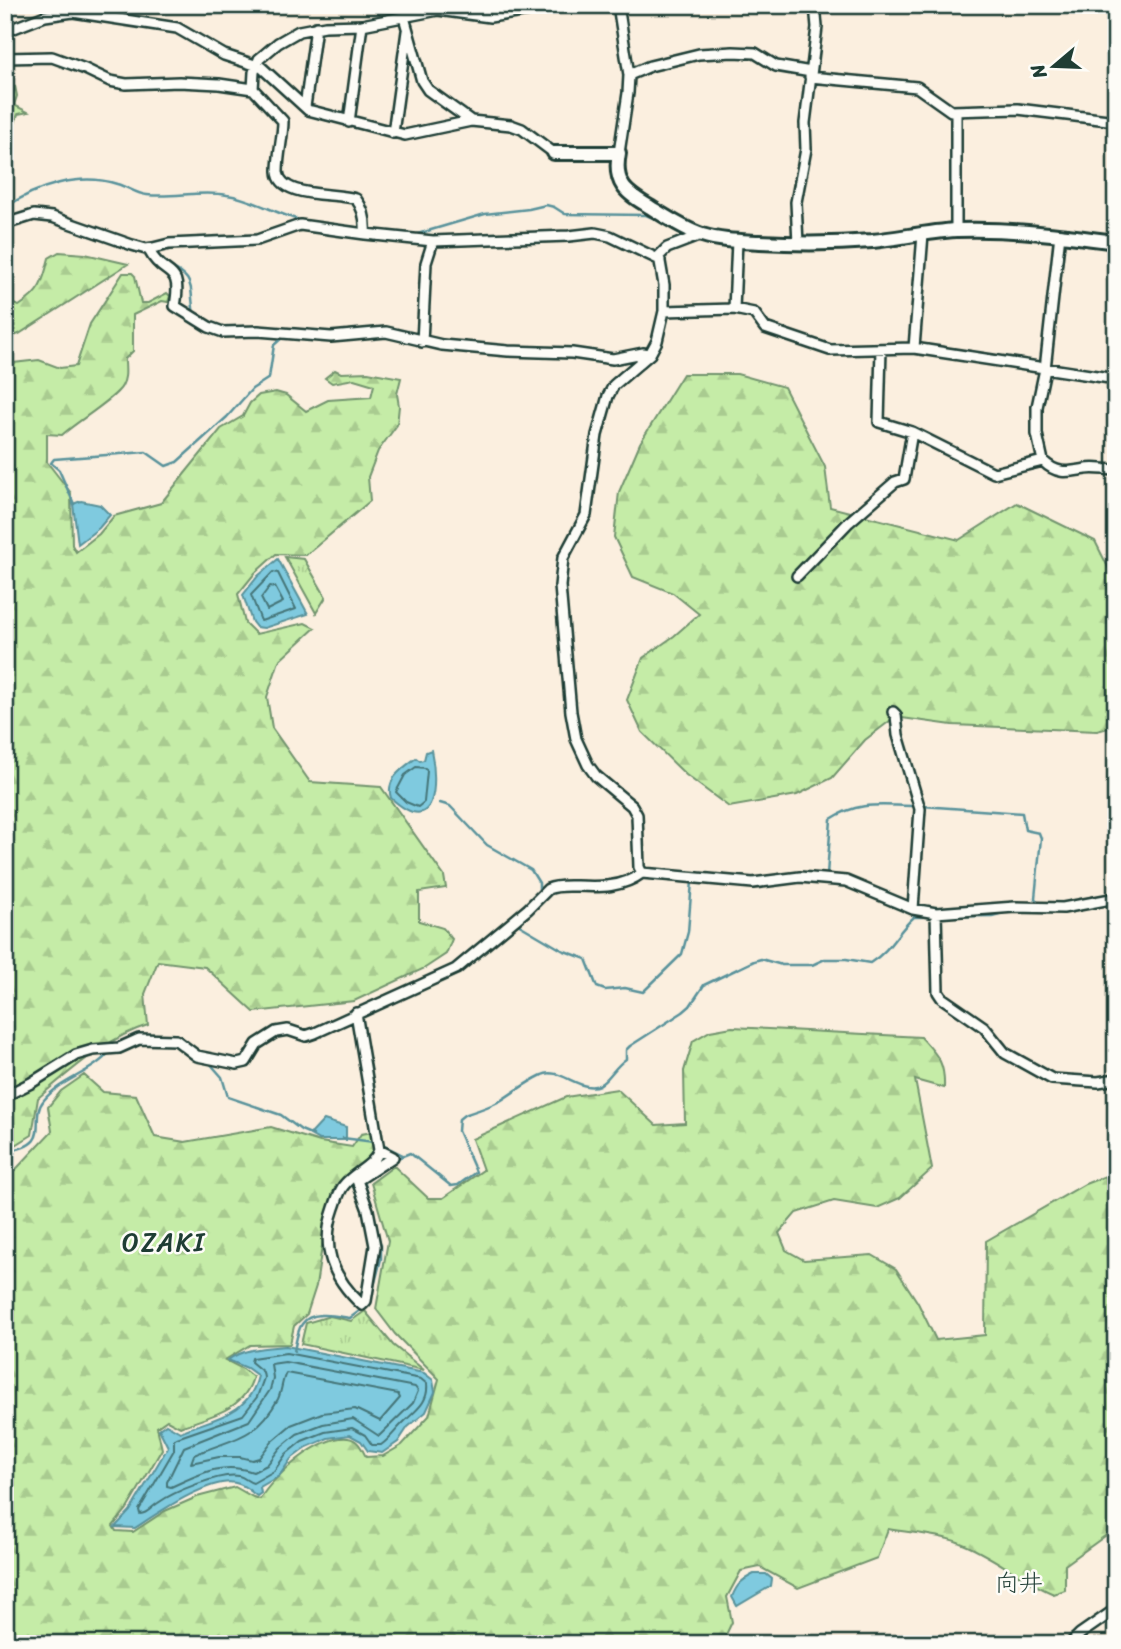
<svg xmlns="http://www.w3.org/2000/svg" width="1121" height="1649" font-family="Sriracha,'Klee One',sans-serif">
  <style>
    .grass { fill: url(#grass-tufts); stroke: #72946e; stroke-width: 2 }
    .forest { fill: url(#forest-firs); stroke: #72946e; stroke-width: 2 }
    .water { fill: #7fcadf; stroke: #59929b; stroke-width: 2 }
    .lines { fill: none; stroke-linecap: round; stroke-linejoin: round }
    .shore { stroke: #457578; stroke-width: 2 }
    .stream { stroke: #59929b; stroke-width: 2.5 }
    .street-casing { stroke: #1f3d34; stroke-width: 14 }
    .secondary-casing { stroke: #1f3d34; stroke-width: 18 }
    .street { stroke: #fdfcf7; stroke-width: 9 }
    .secondary { stroke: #fdfcf7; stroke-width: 12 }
    .labels { text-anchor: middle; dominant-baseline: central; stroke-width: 5; stroke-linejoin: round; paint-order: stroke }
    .neighbourhood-label { font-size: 24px; fill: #1f3d34; stroke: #fdfcf7 }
    .quarter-label { font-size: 26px; letter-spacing: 2px; fill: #1f3d34; stroke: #fdfcf7 }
  </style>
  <defs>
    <pattern id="grass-tufts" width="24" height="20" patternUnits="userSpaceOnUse" patternTransform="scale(1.75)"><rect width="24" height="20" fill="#c5eca7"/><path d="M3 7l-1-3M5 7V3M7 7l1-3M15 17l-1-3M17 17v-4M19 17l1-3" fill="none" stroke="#a9cb90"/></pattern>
    <pattern id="forest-firs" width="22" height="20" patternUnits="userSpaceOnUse" patternTransform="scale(1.75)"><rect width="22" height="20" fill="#c5eca7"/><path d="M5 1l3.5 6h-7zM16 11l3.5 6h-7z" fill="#a9cb90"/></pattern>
  </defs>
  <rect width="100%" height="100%" fill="#fbefdf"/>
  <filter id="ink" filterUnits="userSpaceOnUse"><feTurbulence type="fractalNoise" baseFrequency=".0143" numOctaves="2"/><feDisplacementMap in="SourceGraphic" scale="14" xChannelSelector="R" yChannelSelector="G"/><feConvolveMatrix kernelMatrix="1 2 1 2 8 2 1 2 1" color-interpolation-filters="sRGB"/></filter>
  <g filter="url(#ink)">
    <path class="grass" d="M15,86l2,10 -3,9 14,7 -10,2 -13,41v-34z
      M285,557l19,2 22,38 -10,16z
      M365,1311l28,34 31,25 -123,-26 5,-21 24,-7 21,5z"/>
    <path class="forest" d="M59,252l26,2 43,10 -109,70 -14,5v-38l14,5c22,-14 24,-24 30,-48z
      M123,273h9l3,3 6,27h7l19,-10 3,3 -2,6 -6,-1 -29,14v36l-8,8c0,10 2,18 -3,27 -6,12 -47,37 -60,49l-15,-1v28l24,31 1,52 4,7 23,-18 15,-18 47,-13 60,-74 22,-13 7,-13 9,-8 17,-3 10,3 20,16 22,-11 43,-3 3,-12 -20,-6 -22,4 -7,-5 10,-8 6,3 27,-1 33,6 -4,16 2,12 -2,19 -19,26 -10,26 2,24 -64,54 -30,-1 -21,19 -17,21 7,29 11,11 49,-11 10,5 -36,33 -12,36 5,31 38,54 71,5 63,89 2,12 -27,4v29l24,7 9,11 -6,15 -21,14 -71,33 -100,11 -49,-45 -47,-6 -13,33 3,31c-42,13 -76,45 -110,73l-6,37 -18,11 -9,1v-783l34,-4 21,8 16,-2 14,-42z
      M683,374h54l47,13 41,80 5,40 129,33 58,-37 78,38 21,42v143l-19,5 -145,-6 -57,-8 -30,23 -33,38 -35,17 -68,12 -43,-32 -44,-43 -15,-32 16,-42 31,-22 25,-22 -26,-21 -40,-16 -19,-40 5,-45 21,-49z
      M732,1027l189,10c17,19 24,25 23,51l-29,-8 17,89 -32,29 -23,10 -43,-7 -38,12 -17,20 7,17 18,10 68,-5 24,14 22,34 18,37 49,-5 1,-94 99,-57 31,-12v356l-51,37v25l-11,4c-34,-14 -61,-39 -96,-52 -21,-8 -48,-9 -70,-13l-11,29 -79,30 -38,-21 -19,4 -14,26 5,25 -9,19 -8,3h-710v-463l47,-50 -4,-24 13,-16 23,-16 19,17 33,3 19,42 30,5 86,-15 49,15 32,5 9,-13 12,-2 2,22 -38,34 -12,38 -9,60 -9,28 -13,12 -4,18 -40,1 -25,15 18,9 10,8c-9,34 -44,39 -73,50l-13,-7 -10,7 5,22 -35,60 -14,17 3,5 17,1 32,-21 32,-14 38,-10 18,10 7,2c13,-23 60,-64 88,-61 10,1 14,11 18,19l17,-1 19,-11 27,-29 10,-37 -44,-45 -19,-25 12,-68 -17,-58 23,-17 34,32h15l40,-28 -11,-31 94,-42 51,-8 39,36 29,-2 -1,-52 9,-30 17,-10z"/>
    <path class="water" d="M81,501l19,4 10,10 -11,13 -21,16 -5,-40z
      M278,559l30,55 -44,14 -8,-1 -4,-5 -9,-27 15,-19z
      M431,750c7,33 6,90 -40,48 -6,-19 12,-30 25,-40l4,3 4,-1 2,-8z
      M324,1120l22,7v13h-27l-9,-5z
      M286,1346l138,27 9,7 2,12 -9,20 -18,15 -10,15 -16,11 -14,-2 -7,-10 -11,-6 -22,3 -21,9 -16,12 -12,17 -19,11 1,6 -4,3c-5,-3 -11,-10 -18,-12 -24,-11 -84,31 -104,44l-20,-1 15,-16 38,-64 -9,-18 7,-5 14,8c32,-14 69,-16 78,-56l-11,-8 -19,-8c17,-12 38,-12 58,-14z
      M754,1574h12l6,5 -1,7 -34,20 -5,-9c5,-13 10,-17 22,-23z"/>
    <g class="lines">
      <path class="shore" d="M273,572l5,1 18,36 -35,12 -10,-26z
        M270,586l5,1 8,15 -16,8 -6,-12z
        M416,767l9,1 2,3 -3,31 -6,5 -12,-5 -10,-10 9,-17z
        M286,1353l135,26 6,5c2,18 -11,26 -22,37 -9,8 -14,17 -24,24h-9l-7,-10 -13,-7 -27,4 -23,9 -16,13 -12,17 -21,12c-5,-1 -9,-6 -14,-7 -18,-4 -66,16 -81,27 -7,4 -10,11 -18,11l-1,-4 35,-60v-11l69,-24 14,-18 7,-19 -1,-6 -12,-10 1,-4z
        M285,1362l130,25 3,4 -5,12 -34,33 -26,-17 -30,5 -26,10 -17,14 -13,17 -14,7c-31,-11 -53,2 -82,15l-4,-1v-4l17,-35 65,-26 21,-31 3,-12 -2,-14z
        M286,1373l112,21 2,4 -20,23 -25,-12 -33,4 -31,12 -19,16 -13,17 -7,2 -12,-3h-21l-28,6 3,-8c38,-17 62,-15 84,-56 4,-9 4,-19 8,-26z"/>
      <path class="stream" d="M5,208c31,-22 75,-36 112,-24 11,3 19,10 30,11 27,3 53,-5 80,0 23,3 44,16 66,23 21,7 47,7 69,10
        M1043,227l63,7
        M369,229l24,4
        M414,235l71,-21 44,-5 17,-4 8,2 11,7 81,1 14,6 25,15 4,-1
        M164,263c33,16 25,21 30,52
        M657,322l3,-18
        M74,504l-15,-34 -8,-7 3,-4 92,-7 20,14 11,-4 50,-45 25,-28 17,-11 5,-33 9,-8
        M440,803l10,3 37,39 44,25 8,13v11
        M922,806l100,7 3,17 14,3 2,5 -6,60 3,6
        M825,875h2l4,-56c29,-19 52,-13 85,-13
        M1057,904l59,-10
        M516,923l46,27 24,9 11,28 8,3 20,-2 18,4 39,-38 6,-22 4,-51
        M208,1061l14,16 6,20 53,18 20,15 12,5
        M343,1138l31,4
        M385,1146l18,9
        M5,1155l1,-4c50,-6 21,-31 38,-51 18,-22 50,-27 67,-50
        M395,1159l15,-6 41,33 7,-1 18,-13 -18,-41 1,-12 5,-4c12,-4 25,-8 36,-14 14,-9 27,-19 42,-26 17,-9 38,18 57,10 9,-4 16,-19 27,-26v-9l4,-4 53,-34 7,-6 14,-21 50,-24 7,-2 21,6h30l13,-6h21l24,4c22,-14 26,-30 44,-46l78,-1 15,-4
        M364,1180l11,44
        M370,1302l11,-43v-14l-4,-11
        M294,1351c2,-8 3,-20 8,-27 9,-14 34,-8 48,-6l12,-9"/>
      <g class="street-casing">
        <path id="street" d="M618,5l11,70 -1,18 -9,60
          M404,17l18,64 6,9 43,31
          M5,29l9,-1 31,-12 28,-4 104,16 47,27 37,12 47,43 97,25 66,-14 40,4 11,4 32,24
          M5,58l47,-1 33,12 25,12 16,3 53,-2 40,2 34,5 1,-17 5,-13 19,-16 21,-12 26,-5 37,-1 76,-15 52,7 39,-6 20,-6
          M629,75l21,-9 49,-12 34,-2 22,1 21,13 35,6
          M810,77l107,10 34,24 67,-2 98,12
          M253,89l30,32c0,16 -5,33 -5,50 1,28 58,21 78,28 8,10 10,22 9,35l-65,-9 -43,15 -88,4 -16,4 -3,4c14,27 33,11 25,54l34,21 14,5 35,-1 73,6 55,-5 56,13 66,6 64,2 41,6 30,-6 7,1
          M305,107l11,-80
          M956,112v118
          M349,122l13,-97
          M393,133l14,-102
          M5,224l29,-9 18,2 80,28 14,4 7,-1
          M365,234l68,7 -7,22 -4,79
          M1060,234l-15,135 -8,38v27l6,27c14,14 25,11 43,8 9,-2 20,1 30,1
          M433,241l136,-5 26,-3 15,3 50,24
          M798,244l-2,-42 10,-53 -1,-26 12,-96 -2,-22
          M734,309l3,-68
          M664,311l70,-2 20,4 11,15 65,22 84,-2 202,31
          M914,348l9,-114
          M912,432l82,41 49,-12
          M797,576l52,-54 46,-40 9,-3 8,-47 -33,-10 2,-73
          M893,712l3,3 2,20 22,74 -7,100
          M642,873l-3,-6 -2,-52 -5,-9 -36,-30 -8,-11 -12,-26 -5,-27 -11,-126 3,-28 23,-43 11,-80 11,-39 6,-11 36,-31 7,-13 7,-30v-26l-5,-29 8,-8 34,-13
          M936,913l2,79 4,6 42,29 21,26 47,26 46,3 18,-3
          M5,1096l26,-13 45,-28 17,-5 26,-2 20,-9 37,1 21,16 40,8 9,-2 11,-18 19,-12 12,-2 18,6 9,-3 141,-64 72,-60 20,-20c9,-4 19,-3 28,-3 24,1 46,2 66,-13l111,10 47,-6 46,4 67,28 23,4 79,-6 48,1 53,-10
          M355,1175l13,35 7,36 -9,55 -4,4c-30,-28 -42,-58 -28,-97 3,-8 5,-18 11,-24 10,-12 30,-19 34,-34l-23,-137
          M361,1178l32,-21 -14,-7
          M1070,1644l10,-10 36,-25"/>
      </g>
      <g class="secondary-casing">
        <path id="secondary" d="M554,153h65c-6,31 7,40 31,54 16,10 34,22 52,28 19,6 38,6 58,7 37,2 74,2 112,-1 28,-3 56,-9 84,-11 54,-2 107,5 160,12"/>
      </g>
      <use href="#street" class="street"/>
      <use href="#secondary" class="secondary"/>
    </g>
  </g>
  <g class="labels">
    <g class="neighbourhood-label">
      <text x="1019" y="1583">向井</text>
    </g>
    <g class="quarter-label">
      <text x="164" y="1242">OZAKI</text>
    </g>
  </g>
  <rect width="1121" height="1649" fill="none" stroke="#fdfcf7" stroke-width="28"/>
  <rect x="14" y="14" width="1093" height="1621" fill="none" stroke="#1f3d34" stroke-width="2.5" filter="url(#ink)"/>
  <g transform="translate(1054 66) rotate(251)" stroke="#fdfcf7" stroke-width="5" paint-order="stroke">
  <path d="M0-5L12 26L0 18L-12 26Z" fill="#1f3d34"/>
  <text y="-10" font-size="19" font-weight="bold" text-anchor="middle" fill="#1f3d34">N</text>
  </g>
</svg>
